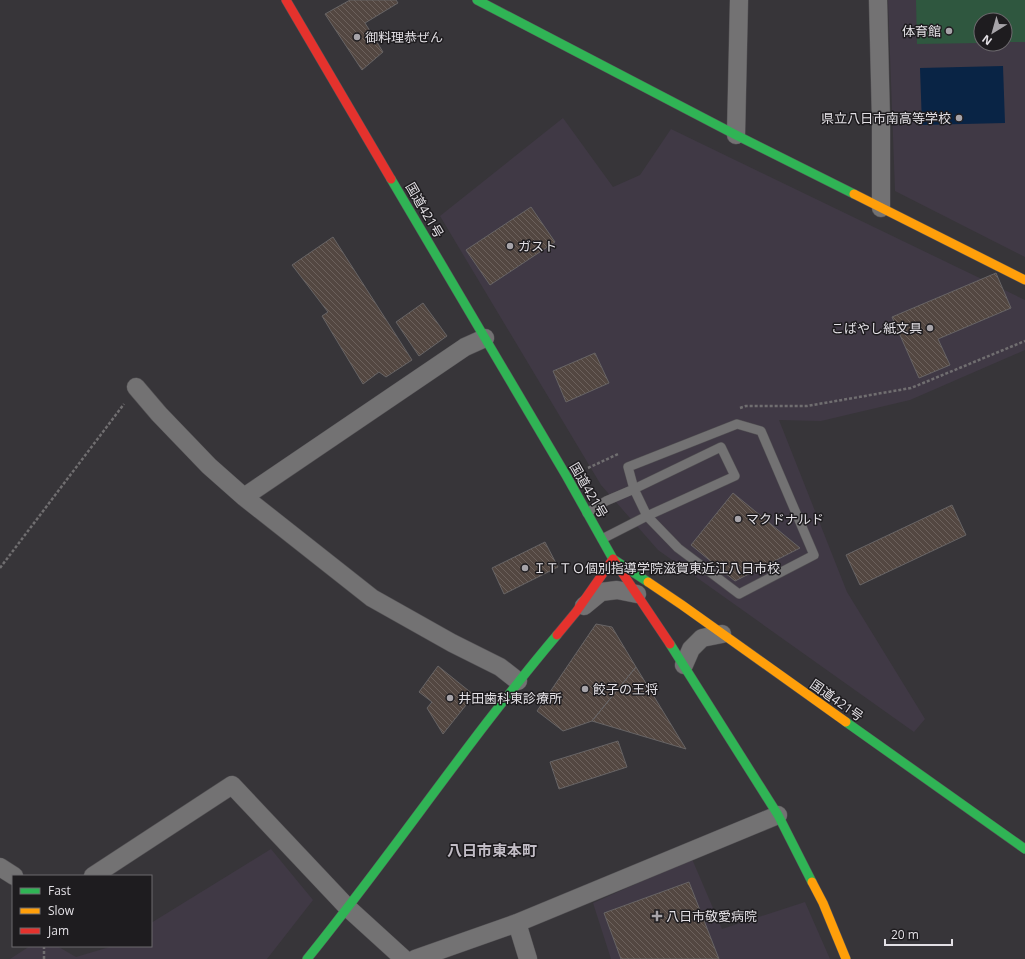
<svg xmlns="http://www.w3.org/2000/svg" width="1025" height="959" font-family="'Open Sans','Noto Sans JP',sans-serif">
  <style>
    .built { fill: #403945; fill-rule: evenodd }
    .pitch { fill: #2f573f }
    .water { fill: #092445 }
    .building { fill: url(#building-back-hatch); stroke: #676465 }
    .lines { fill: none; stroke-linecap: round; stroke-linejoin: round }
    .lane-casing { stroke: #535154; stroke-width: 10 }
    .street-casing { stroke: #535154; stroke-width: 19 }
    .fast-casing { stroke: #535154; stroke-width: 10 }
    .slow-casing { stroke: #535154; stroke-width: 10 }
    .jam-casing { stroke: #535154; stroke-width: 10 }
    .path { stroke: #706e70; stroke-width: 2.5; stroke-dasharray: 3 2; stroke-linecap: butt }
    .lane { stroke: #737273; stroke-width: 9 }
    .street { stroke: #737273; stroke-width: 18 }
    .fast { stroke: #30b455; stroke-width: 9 }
    .slow { stroke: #ff9f0a; stroke-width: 9 }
    .jam { stroke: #e5322d; stroke-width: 9 }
    .poi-dot { fill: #a7a4a9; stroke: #1e1c1f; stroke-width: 1.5 }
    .labels { text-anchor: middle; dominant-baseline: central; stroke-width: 3; stroke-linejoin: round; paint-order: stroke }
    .poi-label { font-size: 13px; fill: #e3e0e5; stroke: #1e1c1f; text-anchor: start }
    .street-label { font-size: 13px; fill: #e3e0e5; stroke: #1e1c1f }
    .quarter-label { font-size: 15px; font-weight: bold; fill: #c2bdc6; stroke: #1e1c1f }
  </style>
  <defs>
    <pattern id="building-back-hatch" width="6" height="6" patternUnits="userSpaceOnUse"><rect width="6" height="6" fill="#534741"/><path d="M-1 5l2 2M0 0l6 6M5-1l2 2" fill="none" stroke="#6c615c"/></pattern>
  </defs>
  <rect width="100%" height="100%" fill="#373539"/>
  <path class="built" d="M888,0h137v257l-130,-66zM981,20h24v24h-24z
    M563,118l50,69 27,-12 31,-46 354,171v50l-115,50 -89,21 -42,-1 68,172 78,127 -11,13 -256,-182 -57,-65 -161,-269z
    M271,849l42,51 -46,59h-257l20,-13h27l19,11 37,-11h38v-23z
    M692,859l30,70 83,-27 25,57h-219l-18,-56z"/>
  <path class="pitch" d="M916,0h109v42h-20v-22h-24v23l-64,1z"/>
  <path class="water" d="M1003,66l2,57 -83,2 -2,-57z"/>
  <path class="building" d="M350,0h46l2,3 -33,20 18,29 -21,18 -37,-56z
    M531,207l24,35 -65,43 -24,-35z
    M333,237l79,123 -26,17 -7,-5 -16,12 -41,-68 6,-4 -36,-47z
    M996,273l15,35 -73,31 12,26 -31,13 -27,-61z
    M423,303l24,33 -28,20 -23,-34z
    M595,353l14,30 -43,19 -13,-31z
    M733,493l67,55 -65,33 -44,-36z
    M952,505l14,30 -106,50 -14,-30z
    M545,542l13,25 -54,27 -12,-26z
    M596,624l16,3 24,40 -44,54 -29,10 -26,-20z
    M438,666l36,29 -31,39 -16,-26 5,-6 -13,-10z
    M636,667l50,82 -94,-28z
    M618,741l9,26 -68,22 -9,-27z
    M689,882l30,77h-98l-17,-46z"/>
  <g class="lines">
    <g class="lane-casing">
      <path id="lane" d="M587,513l19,-12 28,-12 -6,-22 109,-43 24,7 53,124 -75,39 -61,-46 -31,-32 -13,-27 87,-42 14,29 -88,40 -45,23"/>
    </g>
    <g class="street-casing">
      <path id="street" d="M878,0l3,120v88
        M736,135l3,-135
        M136,387l23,27 50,52 35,31 128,101 80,45 48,24 18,14
        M244,497l221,-150 20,-9
        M584,606l17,-14 16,-2 20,4
        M684,665l7,-16 11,-11 20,-4
        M0,867l14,9
        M93,876l139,-91 116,123 56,51
        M517,923l11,36
        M415,959l102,-36 261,-108"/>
    </g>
    <g class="fast-casing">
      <path id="fast" d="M477,0l259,135 118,59
        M391,179l176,298 46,82 35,23
        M670,644l108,171 34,67
        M846,722l179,127
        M307,959c86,-106 162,-220 250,-324"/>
    </g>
    <g class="slow-casing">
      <path id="slow" d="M854,194l171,86
        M648,582l34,23 164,117
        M812,882l11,21 23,56"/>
    </g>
    <g class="jam-casing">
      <path id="jam" d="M286,0l105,179
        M557,635l19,-23 37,-53 57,85"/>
    </g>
    <path class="path" d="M740,408l6,-2h61l104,-18 114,-47
      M588,468l30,-14
      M0,568l124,-164
      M44,959v-13"/>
    <use href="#lane" class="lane"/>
    <use href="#street" class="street"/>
    <use href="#fast" class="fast"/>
    <use href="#slow" class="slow"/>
    <use href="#jam" class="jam"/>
  </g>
  <g class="poi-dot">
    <circle cx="949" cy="31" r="4"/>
    <circle cx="357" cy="37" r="4"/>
    <circle cx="959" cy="118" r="4"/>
    <circle cx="510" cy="246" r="4"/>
    <circle cx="930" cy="328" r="4"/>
    <circle cx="738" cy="519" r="4"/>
    <circle cx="525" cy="568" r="4"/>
    <circle cx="585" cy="689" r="4"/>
    <circle cx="450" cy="698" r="4"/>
    <path d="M655 910h4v4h4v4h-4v4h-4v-4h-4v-4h4z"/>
  </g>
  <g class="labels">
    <g class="poi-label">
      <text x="941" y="31" text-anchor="end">体育館</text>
      <text x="365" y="37">御料理恭ぜん</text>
      <text x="951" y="118" text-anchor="end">県立八日市南高等学校</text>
      <text x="518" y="246">ガスト</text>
      <text x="922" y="328" text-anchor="end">こばやし紙文具</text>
      <text x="746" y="519">マクドナルド</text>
      <text x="533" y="568">ＩＴＴＯ個別指導学院滋賀東近江八日市校</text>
      <text x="593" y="689">餃子の王将</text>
      <text x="458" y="698">井田歯科東診療所</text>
      <text x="666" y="916">八日市敬愛病院</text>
    </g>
    <g class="street-label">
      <text transform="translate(425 210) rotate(60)">国道421号</text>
      <text transform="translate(589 490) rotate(60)">国道421号</text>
      <text transform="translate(837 700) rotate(35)">国道421号</text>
    </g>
    <g class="quarter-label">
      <text x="492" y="850">八日市東本町</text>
    </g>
  </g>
  <rect x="12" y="875" width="140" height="72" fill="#1e1c1f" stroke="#6d6a6e"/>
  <rect x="20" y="888" width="20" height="6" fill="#30b455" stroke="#6d6a6e"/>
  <text x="48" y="895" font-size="12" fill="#e3e0e5">Fast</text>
  <rect x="20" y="908" width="20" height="6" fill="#ff9f0a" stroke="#6d6a6e"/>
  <text x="48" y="915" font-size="12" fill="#e3e0e5">Slow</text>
  <rect x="20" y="928" width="20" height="6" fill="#e5322d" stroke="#6d6a6e"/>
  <text x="48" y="935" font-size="12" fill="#e3e0e5">Jam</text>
  <g transform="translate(993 32) rotate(217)"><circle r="19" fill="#1e1c1f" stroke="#6d6a6e"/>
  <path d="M0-3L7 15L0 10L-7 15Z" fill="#a7a4a9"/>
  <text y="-6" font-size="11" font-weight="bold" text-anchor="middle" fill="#e3e0e5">N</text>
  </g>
  <path d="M885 939v6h67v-6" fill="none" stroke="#e3e0e5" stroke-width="2"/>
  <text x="891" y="939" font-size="12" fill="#e3e0e5" stroke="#1e1c1f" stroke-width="3" paint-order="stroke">20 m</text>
</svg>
